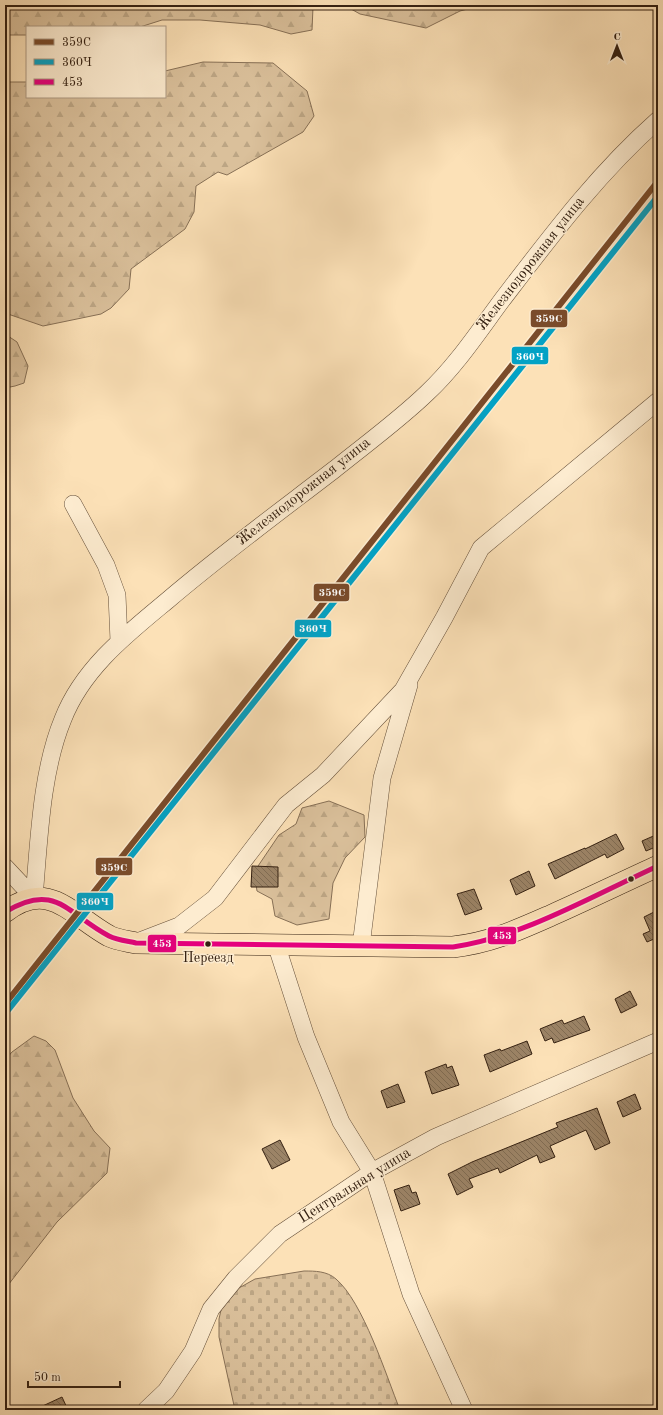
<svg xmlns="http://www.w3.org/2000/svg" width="663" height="1415" font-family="'Old Standard TT',serif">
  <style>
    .forest { fill: url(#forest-firs); stroke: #877056 }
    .cemetery { fill: url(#cemetery-stones); stroke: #877056 }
    .building { fill: url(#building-back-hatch); stroke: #342011 }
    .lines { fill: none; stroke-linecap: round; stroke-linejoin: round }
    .minor-casing { stroke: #66503a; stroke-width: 18 }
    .major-casing { stroke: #342011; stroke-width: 22 }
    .minor { stroke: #fdecd0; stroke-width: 17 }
    .major { stroke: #fce1b7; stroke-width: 21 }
    .bus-1-casing { stroke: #fdecd0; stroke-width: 8 }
    .bus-1 { stroke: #e5007d; stroke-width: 5 }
    .rail-1-casing { stroke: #fdecd0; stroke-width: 9 }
    .rail-2-casing { stroke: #fdecd0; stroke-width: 9 }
    .rail-1 { stroke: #7a4b2a; stroke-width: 6 }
    .rail-2 { stroke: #03a2c5; stroke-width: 6 }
    .bus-dot { fill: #342011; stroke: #fdecd0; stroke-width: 1.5 }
    .labels { text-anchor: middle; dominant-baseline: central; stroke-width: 3; stroke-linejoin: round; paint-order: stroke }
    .bus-label { font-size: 14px; fill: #342011; stroke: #fdecd0 }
    .street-label { font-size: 15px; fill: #342011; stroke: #fdecd0 }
    .line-badge { stroke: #fdecd0; stroke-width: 1.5 }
    .badge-label { font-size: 11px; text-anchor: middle; font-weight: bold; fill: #fff }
  </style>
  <defs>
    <pattern id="forest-firs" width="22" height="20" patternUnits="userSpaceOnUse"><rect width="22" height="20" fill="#dac09b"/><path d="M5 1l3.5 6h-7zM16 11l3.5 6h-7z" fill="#bca584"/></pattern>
    <pattern id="cemetery-stones" width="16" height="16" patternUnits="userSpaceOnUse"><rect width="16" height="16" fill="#dac09b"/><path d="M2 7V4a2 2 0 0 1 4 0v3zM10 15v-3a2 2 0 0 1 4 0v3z" fill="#bca584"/></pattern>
    <pattern id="building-back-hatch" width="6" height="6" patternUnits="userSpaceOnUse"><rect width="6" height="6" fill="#9c8467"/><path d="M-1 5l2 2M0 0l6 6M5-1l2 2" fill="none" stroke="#806c53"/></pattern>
  </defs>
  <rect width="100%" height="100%" fill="#fce1b7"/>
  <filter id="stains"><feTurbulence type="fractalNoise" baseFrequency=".005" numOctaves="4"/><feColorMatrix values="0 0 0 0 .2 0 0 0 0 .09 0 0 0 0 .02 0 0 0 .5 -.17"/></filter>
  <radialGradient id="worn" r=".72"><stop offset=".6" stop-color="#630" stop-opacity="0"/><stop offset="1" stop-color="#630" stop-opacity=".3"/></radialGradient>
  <path class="forest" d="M5,5h310l-2,2 -1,23 -21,4 -31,-9 -60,-5h-38l-22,7h-113v8h-22z
    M344,5h139l-23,6 -34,17 -66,-14z
    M203,62l70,1 34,28 7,25 -11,16 -76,43 -9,-3 -22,14 -2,26 -9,17 -54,40 -2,20 -18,19 -10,6 -58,12 -38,-13v-231h22v15h138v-26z
    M5,334l12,8 11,24 -4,17 -9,3 -10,2z
    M329,801l35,14 1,22 -20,21 -12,25 -4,36 -32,6 -22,-9 -3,-17 -15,-8 -3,-19 25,-37 17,-11 6,-16z
    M34,1036l12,5 9,9 18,48 21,33 16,17 -3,25 -50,49 -52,67v-229l7,-8z"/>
  <path class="cemetery" d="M304,1271c11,0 23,0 32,8 27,23 50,96 64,131h-165l-16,-73v-18l2,-9 18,-22 16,-9z"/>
  <path class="building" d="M616,834l8,15 -17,9 -2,-4 -50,25 -7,-15 37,-16v1z
    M658,834v12l-12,5 -4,-10z
    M252,866l26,1v20h-27z
    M529,871l6,15 -19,9 -6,-15z
    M474,889l8,20 -17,6 -8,-21z
    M658,910v38l-4,-9 -7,3 -4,-8 7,-3 -6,-14z
    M630,991l7,14 -16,8 -6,-14z
    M584,1016l6,14 -36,13 -2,-5 -7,3 -5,-12 22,-9 2,4z
    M527,1041l5,13 -42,18 -6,-17 16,-6 1,2z
    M446,1064l1,4 5,-2 7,19 -27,9 -7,-22z
    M398,1084l7,18 -18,6 -6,-17z
    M635,1094l6,15 -18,8 -6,-15z
    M597,1108l13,35 -15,7 -9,-20 -36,16 5,11 -15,6 -3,-8 -37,18 -2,-5 -29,11 4,8 -16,8 -9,-21 24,-12 86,-35 -2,-4z
    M280,1140l10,20 -18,9 -10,-20z
    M409,1185l3,8 4,-1 4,12 -19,7 -7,-21z
    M62,1397l6,13h-34z"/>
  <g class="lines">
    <g class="minor-casing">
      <path id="minor" d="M73,504l33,61 11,30 2,46
        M5,867l29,31
        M34,898c5,-57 7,-126 29,-179 20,-51 64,-85 105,-119 54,-46 111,-88 167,-131 31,-25 64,-49 92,-76 29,-27 52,-62 75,-93 49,-64 96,-127 156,-180
        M140,941l39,-15 36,-28 71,-93 37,-30 80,-85 41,-72 37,-70 177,-147
        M276,944l30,93 35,85 31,50 39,122 53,116
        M361,946l21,-168 27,-93
        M146,1410l20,-19 27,-40 18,-42 25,-31 44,-44 92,-62 64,-35 222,-96"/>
    </g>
    <g class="major-casing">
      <path id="major" d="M5,912c44,-34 66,3 104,24 8,4 18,5 27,7l317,4c37,-4 65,-17 99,-32 36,-16 71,-33 106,-49"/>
    </g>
    <use href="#minor" class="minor"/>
    <use href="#major" class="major"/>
    <g class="bus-1-casing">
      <path id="bus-1" d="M5,912c51,-31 62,2 104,24 8,4 18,5 27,7l317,4c70,-10 141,-52 205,-81"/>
    </g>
    <use href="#bus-1" class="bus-1"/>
    <g class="rail-1-casing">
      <path id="rail-1" d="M5,1004l653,-823"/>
    </g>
    <g class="rail-2-casing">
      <path id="rail-2" d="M5,1014l653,-818"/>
    </g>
    <use href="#rail-1" class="rail-1"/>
    <use href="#rail-2" class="rail-2"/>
  </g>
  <g class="bus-dot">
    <circle cx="631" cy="879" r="3.5"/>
    <circle cx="208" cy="944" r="3.5"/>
  </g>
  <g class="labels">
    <g class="bus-label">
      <text x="208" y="958">Переезд</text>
    </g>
    <g class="street-label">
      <text transform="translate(531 264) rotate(-52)">Железнодорожная улица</text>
      <text transform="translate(304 492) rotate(-38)">Железнодорожная улица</text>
      <text transform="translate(355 1186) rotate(-32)">Центральная улица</text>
    </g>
  </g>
  <g class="line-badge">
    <rect x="530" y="309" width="38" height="19" rx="4" fill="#7a4b2a"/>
    <rect x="511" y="346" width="38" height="19" rx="4" fill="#03a2c5"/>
    <rect x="313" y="583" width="37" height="19" rx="4" fill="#7a4b2a"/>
    <rect x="294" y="619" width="38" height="19" rx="4" fill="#03a2c5"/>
    <rect x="95" y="857" width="38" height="19" rx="4" fill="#7a4b2a"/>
    <rect x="76" y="892" width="38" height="19" rx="4" fill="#03a2c5"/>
    <rect x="487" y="926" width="30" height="19" rx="4" fill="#e5007d"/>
    <rect x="147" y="934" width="30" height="19" rx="4" fill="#e5007d"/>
  </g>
  <g class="badge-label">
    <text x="549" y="322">359С</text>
    <text x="530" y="360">360Ч</text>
    <text x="332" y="596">359С</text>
    <text x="313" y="632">360Ч</text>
    <text x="114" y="871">359С</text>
    <text x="95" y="905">360Ч</text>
    <text x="502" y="939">453</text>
    <text x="162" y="947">453</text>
  </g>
  <rect width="663" height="1415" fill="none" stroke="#fce1b7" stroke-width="20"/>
  <rect x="6" y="6" width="651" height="1403" fill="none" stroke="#342011" stroke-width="2"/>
  <rect x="10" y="10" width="643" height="1395" fill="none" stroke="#342011"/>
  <rect x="26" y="26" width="140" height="72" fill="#fdecd0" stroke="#ad9a84"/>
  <rect x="34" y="39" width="20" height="6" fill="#7a4b2a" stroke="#ad9a84"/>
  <text x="62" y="46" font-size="12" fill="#342011">359С</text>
  <rect x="34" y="59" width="20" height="6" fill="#03a2c5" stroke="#ad9a84"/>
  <text x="62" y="66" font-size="12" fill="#342011">360Ч</text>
  <rect x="34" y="79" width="20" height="6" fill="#e5007d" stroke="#ad9a84"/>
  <text x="62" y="86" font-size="12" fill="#342011">453</text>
  <g transform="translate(617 46)" stroke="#fdecd0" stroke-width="3" paint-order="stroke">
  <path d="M0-3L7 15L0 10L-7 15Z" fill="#342011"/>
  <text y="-6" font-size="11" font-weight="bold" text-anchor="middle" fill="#342011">С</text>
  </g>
  <path d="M28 1381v6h92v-6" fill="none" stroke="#342011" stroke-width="2"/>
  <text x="34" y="1381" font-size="12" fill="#342011" stroke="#fdecd0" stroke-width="3" paint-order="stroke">50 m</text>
  <rect width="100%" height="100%" filter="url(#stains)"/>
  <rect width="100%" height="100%" fill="url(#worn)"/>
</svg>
